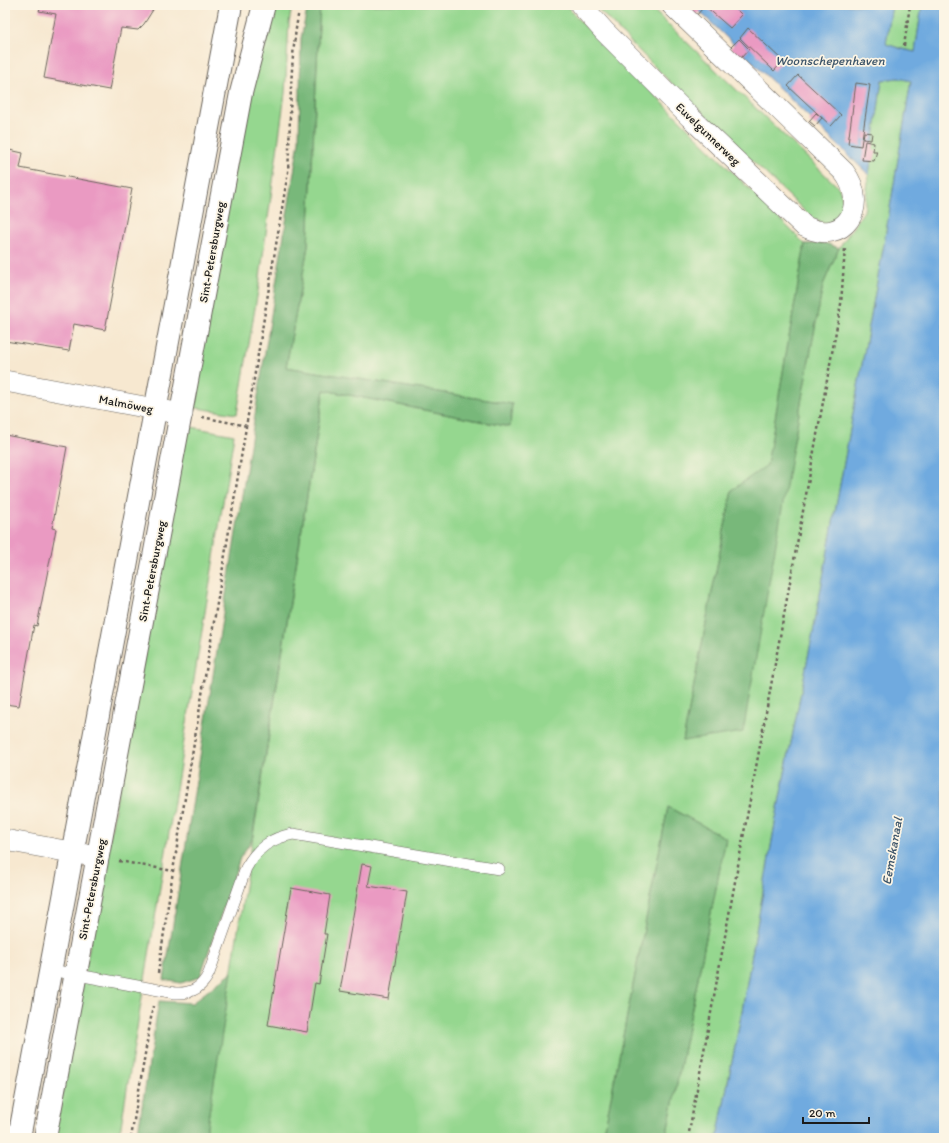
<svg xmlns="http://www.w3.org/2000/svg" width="949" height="1143" font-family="Itim,sans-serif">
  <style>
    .green { fill: #95d78f; stroke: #587a56 }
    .forest { fill: #78b87a; stroke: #4a6a4b }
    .water { fill: #6faadf; stroke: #46637e }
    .building { fill: #ea9ac2 }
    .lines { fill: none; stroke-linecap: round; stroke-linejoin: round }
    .lane-casing { stroke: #69635b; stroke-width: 12 }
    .street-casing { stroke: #69635b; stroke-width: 22 }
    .secondary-casing { stroke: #69635b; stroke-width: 24 }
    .path { stroke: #69635b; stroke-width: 2.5; stroke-dasharray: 3 3; stroke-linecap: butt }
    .lane { stroke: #fff; stroke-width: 11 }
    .street { stroke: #fff; stroke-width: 21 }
    .secondary { stroke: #fff; stroke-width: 22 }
    .labels { text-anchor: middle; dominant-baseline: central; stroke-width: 3.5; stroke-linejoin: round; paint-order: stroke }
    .street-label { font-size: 12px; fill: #1c1c1c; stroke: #fcf5e5 }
    .water-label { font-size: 13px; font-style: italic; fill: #3d556a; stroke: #fcf5e5 }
  </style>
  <rect width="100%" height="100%" fill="#fcf5e5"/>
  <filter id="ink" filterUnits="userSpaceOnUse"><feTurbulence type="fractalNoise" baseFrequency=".025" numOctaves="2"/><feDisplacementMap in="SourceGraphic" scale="8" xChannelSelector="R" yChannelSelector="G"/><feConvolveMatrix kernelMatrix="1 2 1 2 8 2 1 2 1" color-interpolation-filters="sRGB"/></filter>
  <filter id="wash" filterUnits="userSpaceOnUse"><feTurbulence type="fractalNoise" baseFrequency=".012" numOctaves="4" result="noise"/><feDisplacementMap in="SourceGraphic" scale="16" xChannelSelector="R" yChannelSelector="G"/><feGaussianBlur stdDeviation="0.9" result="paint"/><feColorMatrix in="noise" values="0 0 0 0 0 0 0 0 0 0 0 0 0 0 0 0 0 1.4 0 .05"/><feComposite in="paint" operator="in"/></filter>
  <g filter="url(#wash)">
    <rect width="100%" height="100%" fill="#f7e8d0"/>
    <path class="green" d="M274,5h18l-3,18 -4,70 -26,192 -22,129 -47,-7 58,-311z
      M320,5h246l10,12 229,227 -38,222 -35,24 -49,251 110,-295 30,-161 16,-37 25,-37 18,-131 16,-2 13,3 -27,163 -70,383 -38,191 -34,193 -25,127h-51l60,-300 -58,-31 -65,331h-398l119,-748 185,37 3,-23 -226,-37 22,-121z
      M594,5h54l191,183c6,18 6,28 -13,36l-13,-5 -151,-145z
      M892,5h30l-7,47 -13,-3 -16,-5z
      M186,426l48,9 -115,703h-65z"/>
    <path class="forest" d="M308,5h12l-12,241 -22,121 226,37 -2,23 -186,-37 -72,450 -12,18 -40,119 -19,6 -17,-3 135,-839 2,-103z
      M825,243l14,5 -16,37 -30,161 -50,286 -60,9 49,-251 35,-25 38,-221z
      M668,807l58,31 -60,300h-63z
      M232,972l-27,166h-68l22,-137 33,2z"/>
    <path class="water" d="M693,5h199l-6,39 16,5 13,3 7,-47h22v1133h-227l25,-127 34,-193 38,-191 70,-383 27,-163 -13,-3 -16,2 -13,95z"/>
    <g id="blocks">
      <path class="building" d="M41,5h115l-12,19 -6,6 -17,-2 -12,62 -65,-12 12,-64 -17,-3z
        M694,5h4l4,4 -7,8 -6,-5z
        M704,5h28l10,10 -12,13z
        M748,28l35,33 -9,10 -34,-33z
        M739,39l10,10 -8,9 -11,-10z
        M798,75l43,40 -10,11 -43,-40z
        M856,83l14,2 -9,61 -13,-2z
        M816,113l6,5 -7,8 -6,-5z
        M864,132l8,1 -1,7 -8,-1z
        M865,141l9,2 -1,8h4l-3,10 -12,-1z
        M5,149l18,4 -3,15 112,21 -27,141 -31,-6 -5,27 -64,-10z
        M5,435l62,12 -15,81 4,1 -19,97 -3,-1 -15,81 -14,-2z
        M362,864l10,2 -4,20 39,6 -18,107 -49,-8z
        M291,888l39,7 -6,39h3l-8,50 -4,-1 -8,49 -39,-7z"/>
    </g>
  </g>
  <g filter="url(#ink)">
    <use href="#blocks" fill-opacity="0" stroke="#69635b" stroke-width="1"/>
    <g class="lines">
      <g class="lane-casing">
        <path id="lane" d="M51,970l124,23c16,1 27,-5 34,-20l37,-105c11,-20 25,-30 47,-34l206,35"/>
      </g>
      <g class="street-casing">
        <path id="street" d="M581,5l23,26 86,86 114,109c40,21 66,-20 40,-54l-172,-167
          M5,381l177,33
          M5,840l93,17"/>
      </g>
      <g class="secondary-casing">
        <path id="secondary" d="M19,1138c72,-377 141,-755 212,-1133
          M45,1138l196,-1045 23,-88"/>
      </g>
      <path class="path" d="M904,46l6,-41
        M202,417l45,9
        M119,861l54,10
        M158,973l15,-102 115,-699c3,-56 1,-112 12,-167
        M131,1138l22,-132
        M688,1138l153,-834 4,-56"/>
      <use href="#lane" class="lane"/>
      <use href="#street" class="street"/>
      <use href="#secondary" class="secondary"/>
    </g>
  </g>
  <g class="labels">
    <g class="street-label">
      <text transform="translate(708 134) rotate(44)">Euvelgunnerweg</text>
      <text transform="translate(212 252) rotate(-80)">Sint-Petersburgweg</text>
      <text transform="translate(126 404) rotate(11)">Malmöweg</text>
      <text transform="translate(152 571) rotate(-79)">Sint-Petersburgweg</text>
      <text transform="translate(92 889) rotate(-79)">Sint-Petersburgweg</text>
    </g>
    <g class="water-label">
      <text x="830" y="60">Woonschepenhaven</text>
      <text transform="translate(892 851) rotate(-80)">Eemskanaal</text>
    </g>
  </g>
  <rect width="949" height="1143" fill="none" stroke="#fcf5e5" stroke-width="20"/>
  <path d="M803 1117v6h66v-6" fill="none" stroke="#1c1c1c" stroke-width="2"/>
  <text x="809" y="1117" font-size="12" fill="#1c1c1c" stroke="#fcf5e5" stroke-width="3" paint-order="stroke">20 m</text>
</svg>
